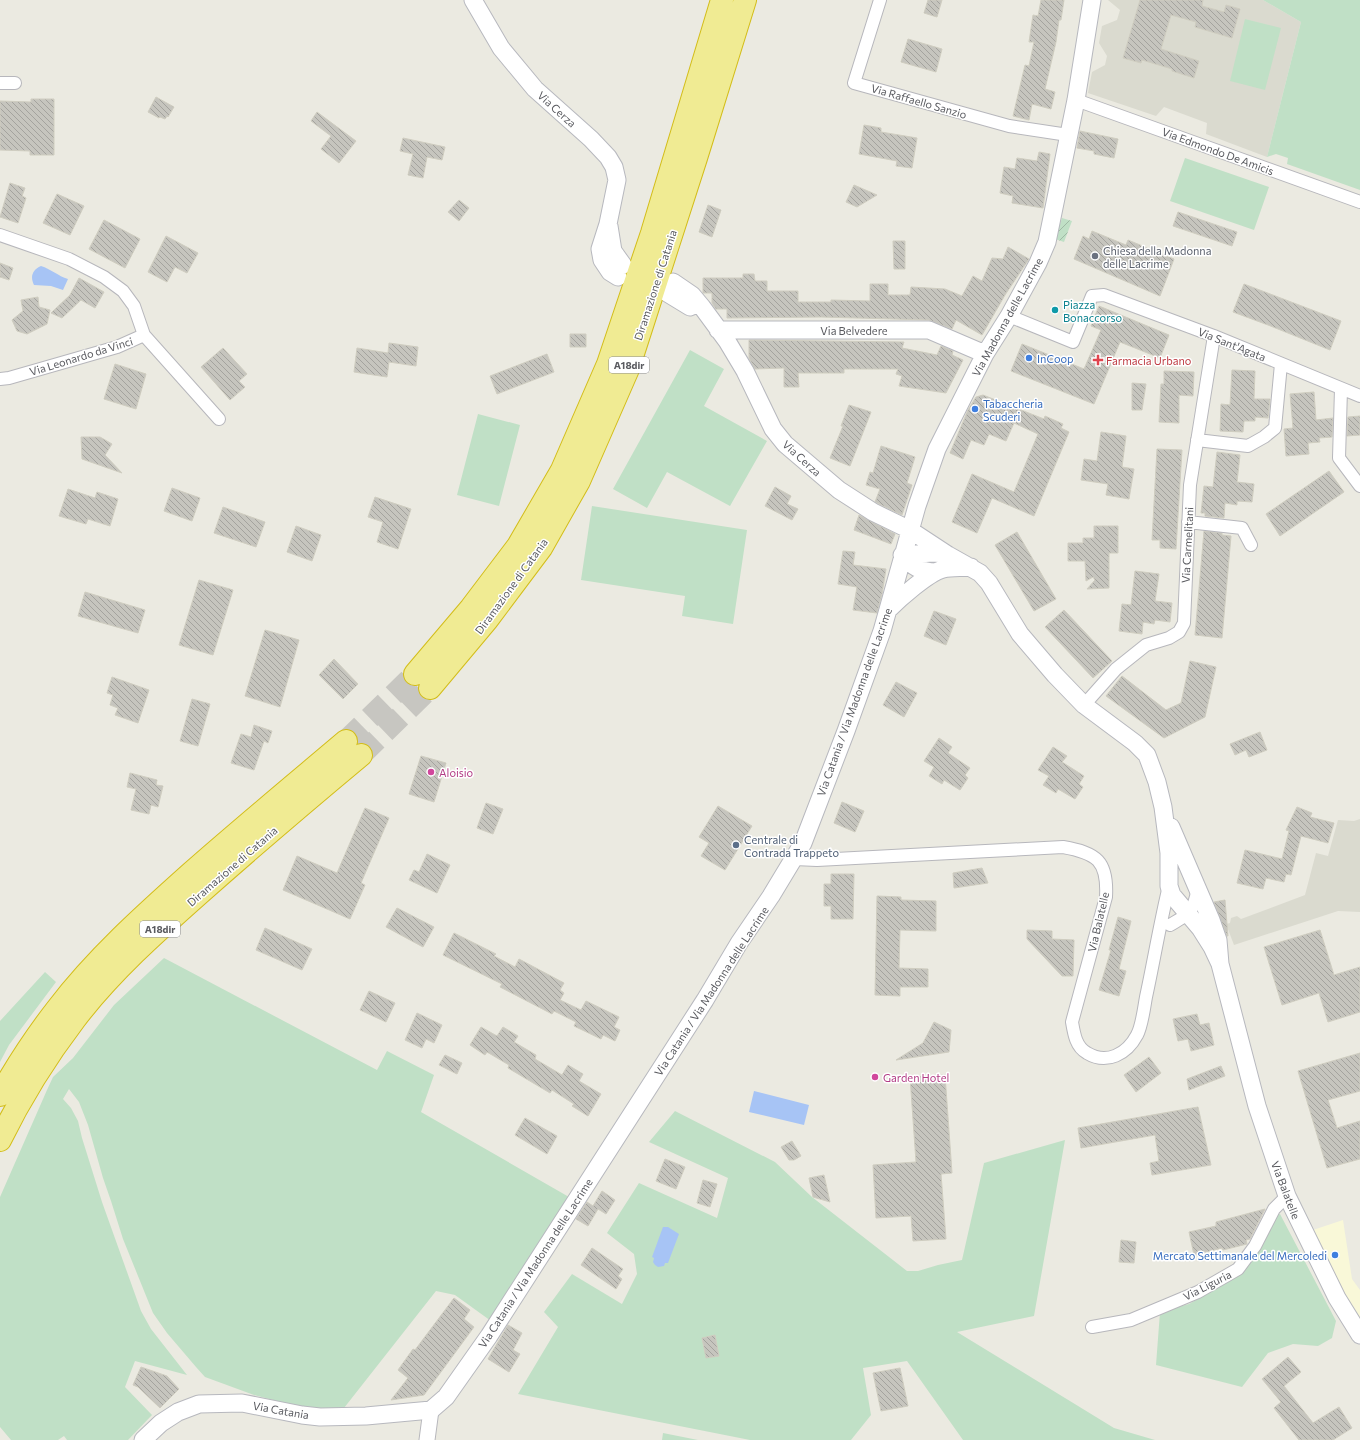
<svg xmlns="http://www.w3.org/2000/svg" width="1360" height="1440" font-family="Commissioner,sans-serif">
  <style>
    .commercial { fill: #f9f8d8 }
    .education { fill: #dadacf }
    .green { fill: #c0e0c6 }
    .garden { fill: url(#garden-furrows) }
    .water { fill: #a7c4f5 }
    .building { fill: url(#building-back-hatch); stroke: #cfcdc0 }
    .lines { fill: none; stroke-linecap: round; stroke-linejoin: round }
    .motorway-tunnel { stroke: #c7c6c1; stroke-width: 22; stroke-dasharray: 22 11; stroke-linecap: butt }
    .minor-casing { stroke: #b7b7bc; stroke-width: 14 }
    .tertiary-casing { stroke: #b7b7bc; stroke-width: 17 }
    .secondary-casing { stroke: #b7b8be; stroke-width: 19 }
    .motorway-casing { stroke: #d3bd19; stroke-width: 24 }
    .minor { stroke: #fff; stroke-width: 12 }
    .tertiary { stroke: #fff; stroke-width: 15 }
    .secondary { stroke: #fff; stroke-width: 17 }
    .motorway { stroke: #f0eb93; stroke-width: 22 }
    .worship-dot { fill: #6b7280; stroke: #fff; stroke-width: 1.5 }
    .culture-dot { fill: #0f9aa8; stroke: #fff; stroke-width: 1.5 }
    .shop-dot { fill: #3f7fe0; stroke: #fff; stroke-width: 1.5 }
    .health-dot { fill: #e0444e; stroke: #fff; stroke-width: 1.5 }
    .hotel-dot { fill: #d1479c; stroke: #fff; stroke-width: 1.5 }
    .service-dot { fill: #5c6f8a; stroke: #fff; stroke-width: 1.5 }
    .labels { text-anchor: middle; dominant-baseline: central; stroke-width: 3; stroke-linejoin: round; paint-order: stroke }
    .shield { fill: #fff; stroke: #8c8c90; stroke-width: 1 }
    .shield-label { font-size: 10px; font-weight: bold; fill: #5a5b60 }
    .street-label { font-size: 11px; fill: #5a5b60; stroke: #fff }
    .worship-label { font-size: 11px; fill: #5b616d; stroke: #fff; text-anchor: start }
    .culture-label { font-size: 11px; fill: #0d838f; stroke: #fff; text-anchor: start }
    .shop-label { font-size: 11px; fill: #366cbe; stroke: #fff; text-anchor: start }
    .health-label { font-size: 11px; fill: #be3a42; stroke: #fff; text-anchor: start }
    .hotel-label { font-size: 11px; fill: #b23c85; stroke: #fff; text-anchor: start }
    .service-label { font-size: 11px; fill: #4e5e75; stroke: #fff; text-anchor: start }
  </style>
  <defs>
    <pattern id="garden-furrows" width="10" height="10" patternUnits="userSpaceOnUse"><rect width="10" height="10" fill="#c0e0c6"/><path d="M-1 1l2-2M0 10L10 0M9 11l2-2" fill="none" stroke="#9fb9a4"/></pattern>
    <pattern id="building-back-hatch" width="6" height="6" patternUnits="userSpaceOnUse"><rect width="6" height="6" fill="#c6c5be"/><path d="M-1 5l2 2M0 0l6 6M5-1l2 2" fill="none" stroke="#a4a39e"/></pattern>
  </defs>
  <rect width="100%" height="100%" fill="#ebeae1"/>
  <path class="commercial" d="M1343,1220l9,59 8,11v34l-50,-93z"/>
  <path class="education" d="M1108,0h155l38,22 -34,135 -61,-23 1,-11 -43,-16 -8,9 -68,-23 4,-21 13,-7 2,-9 -8,-13 3,-17 15,-6 3,-10z
    M1360,819v93l-22,-1 -104,34 -8,-21 4,-1 1,-5 6,-2 4,3 64,-24 11,-42 12,3 10,-36 16,1z"/>
  <path class="green" d="M1263,0h97v190l-73,-26 1,-6 -12,-4 -9,3 34,-135z
    M1245,19l36,9 -16,62 -35,-9z
    M1185,158l84,29 -15,43 -84,-29z
    M690,350l34,19 -20,37 63,35 -37,65 -63,-34 -20,36 -34,-19z
    M478,414l42,11 -21,81 -42,-11z
    M592,506l155,24 -14,94 -51,-8 3,-20 -104,-16z
    M164,958l213,112 10,-19 47,24 -13,37 148,85 -78,124 -36,-26 -19,-4 -92,117 -18,1 -22,-1 -50,-13 -49,-18 -9,-10 -29,-34 -14,-20 -30,-74 -12,-38 -8,-23 -15,-53 -9,-23 -10,-13 -6,10 8,9 7,13 4,17 20,64 39,109 10,18 36,46 -52,-14 -10,26 27,28 -24,25h-61l-3,-4 -6,4h-47l-11,-13v-230l47,-107 6,-13 20,-19 41,-53z
    M45,972l11,10 -47,63 -9,17v-41z
    M675,1111l100,51 37,35 95,74h11l20,-6 24,-5 22,-97 81,-23 -31,176 -77,16 157,96 41,12h-192l-56,-79 -44,7 8,47 -20,25h-101l-232,-46 40,-67 -14,-15 28,-38 50,30 15,-30 -3,-20 -27,-21 32,-50 78,35 11,-40 -79,-36z
    M1280,1214l56,107 -4,17 -14,8 -25,-2 -25,9 -26,34 -86,-22 4,-53 29,-8 46,-26 17,-20 22,-42z
    M663,1433l35,7h-36z"/>
  <path class="garden" d="M1062,218l10,3 -8,21 -9,-3z"/>
  <path class="water" d="M41,266c10,3 17,10 27,13l-5,11 -12,-4 -17,-1c-4,-8 -2,-15 7,-19z
    M754,1091l55,14 -5,20 -55,-13z
    M663,1227h5l11,7 -11,29h-3l-1,3 -6,1 -3,-2 -2,-3 1,-4 -2,-1z"/>
  <path class="building" d="M928,0h14l-5,17 -13,-4z
    M1041,0h23l-3,20h-2l-3,22 -11,47 10,3 -4,17 -19,-5 -3,16 -16,-4 12,-51 4,1 5,-24h-5l4,-27 5,1z
    M1140,0h63l-1,6 22,6 2,-7 14,4 -8,29 -37,-11 1,-5 -25,-7 -10,34 38,12 -5,17 -22,-7v-2l-30,-9 -1,3 -18,-5z
    M908,39l34,10 -6,23 -35,-10z
    M156,97l18,10 -6,10 -1,-1 -2,3 -5,-2 -1,1 -11,-6z
    M31,99h23v56h-24v-4l-30,-1v-49l31,1z
    M317,112l39,29 -17,22 -18,-14 10,-13 -20,-15z
    M864,125l17,3v4l36,6 -5,30 -16,-2 1,-5 -38,-7z
    M1080,131l38,8 -4,19 -20,-4v-3l-17,-3z
    M403,138l42,9 -3,13 -15,-3 -4,21 -15,-3 5,-21 -13,-3z
    M1039,152l11,2 -7,54 -31,-5 1,-7 -13,-3 4,-26 11,2 2,-11 20,3z
    M10,183l15,5 -3,8 4,2 -8,25 -18,-6z
    M854,185l23,10 -20,12 -11,-5z
    M57,194l27,12 -14,29 -27,-12z
    M459,200l10,8 -10,13 -11,-9z
    M708,205l13,5 -9,27 -13,-5z
    M1178,212l59,20 -5,14 -59,-20z
    M104,220l36,19 -15,29 -36,-19z
    M1092,231l34,14 2,-5 46,19 -14,37 -86,-37 9,-23 6,3z
    M166,236l32,17 -11,20 -12,-6 -8,15 -19,-10z
    M893,241h12v28h-11z
    M1008,247l21,12 -24,36 -23,40 -26,-15 -4,9 -23,-9 -108,-3 -94,1v-9h-11l-4,-6v-10h-9v-15h40v-4h11l1,7h12v10h31v11h33v-2l39,1v-17h18v11h22l1,-8 34,2 17,7 11,-20 9,5 10,-23 11,1z
    M0,263l13,5 -4,12 -9,-3z
    M79,278l25,14 -9,16 -14,-8 -19,18 -11,-5 19,-18z
    M1244,284l97,37 -11,29 -62,-25 -35,-13z
    M38,297l1,10 11,3 -3,14 -20,10 -10,-3 -5,-11 11,-9 -2,-11z
    M1099,306l70,29 -9,23 -40,-16 -26,62 -83,-33 11,-27 62,25 17,-39 -10,-4z
    M570,334h16v13h-16z
    M749,340l155,2 -2,6 35,7 4,-9 12,5 -1,4 11,5 -17,33 -47,-7 3,-10 -6,-2 2,-5h-54v4h-46l1,14h-15v-19l-29,1 -6,-11z
    M389,343l29,4 -2,19 -27,-4 -2,15 -33,-5 3,-24 31,5z
    M223,348l24,26 -8,7 6,6 -15,13 -29,-33z
    M547,354l7,18 -57,22 -7,-18z
    M115,364l31,10 -10,35 -32,-10z
    M1232,370l23,1 -1,28h16l-2,19 -13,-1v4h-11l-1,11 -23,-1 1,-27 9,1z
    M1164,371l30,1 -1,24 -14,-1v28l-20,-1 2,-38h3z
    M1132,383l14,1 -4,26h-10z
    M1314,392l2,28 17,-2 -1,19 -13,1 1,4 -12,1 1,11 -23,2 -2,-27 9,-1 -3,-34z
    M983,395l61,24 1,-3 18,8 -2,4 8,4 -35,84 -42,-18 -15,35 -25,-11 20,-48 42,18 24,-58 -24,-11 -8,18 -17,-7 -5,11 -13,-5 -8,19 -13,-6 18,-43 8,-13z
    M849,405l22,7 -21,54 -20,-8 13,-32h-2z
    M1360,416v19l-13,1 1,-19z
    M1101,432l25,4 -4,31 12,2 -5,30 -23,-4 2,-11 -27,-4 3,-21 13,2z
    M81,437h19l12,7 -7,11 17,18 -40,-14z
    M881,446l34,11 -8,26 5,2 -10,30 -27,-13 5,-13 -14,-4 4,-13 3,1z
    M1157,449l25,1 -6,99 -16,-1v-8h-8z
    M1217,452l23,3 -3,27 17,2 -2,18 -15,-1v4l-12,-2 -1,15 -19,-2v-3h-4l3,-27 9,1z
    M1329,471l15,21 -64,44 -14,-22z
    M775,487l16,9 -4,8 11,5 -6,11 -27,-14z
    M172,488l28,10 -8,23 -28,-10z
    M68,489l27,9 2,-6 21,7 -8,27 -22,-7 -2,5 -27,-8z
    M375,497l36,12 -13,40 -21,-7 6,-20 -15,-5z
    M223,507l42,15 -9,25 -42,-14z
    M859,515l36,19 -4,10 -37,-14z
    M296,526l25,9 -9,26 -25,-9z
    M1094,526h24v27h-9v35l-22,1 8,-9 -2,-3 -7,4 -1,-20h-17v-18h15v-5h11z
    M1204,531l18,2v2l9,1 -9,102 -27,-3z
    M1017,532l39,67 -22,12 -39,-66z
    M843,551l12,1 -2,13 33,4 -4,25 -5,19 -24,-3 4,-23 -19,-3z
    M1135,571l24,3 -4,27 17,2 -2,19 -15,-2 -1,4 -11,-2 -1,12 -23,-3 3,-27 9,1z
    M199,580l34,10 -20,65 -34,-10z
    M85,592l60,18 -7,23 -60,-17z
    M1064,610l48,51 -19,17 -48,-51z
    M934,611l22,8 -10,26 -22,-9z
    M265,630l34,10 -19,67 -35,-11z
    M334,659l24,25 -15,15 -24,-24z
    M1190,661l26,6 -11,50 -41,21 -58,-42 16,-20 44,34 15,-7z
    M112,677l37,13 -11,33 -23,-8 3,-7 -8,-3 3,-10 -6,-2z
    M896,682l21,11 -13,24 -21,-12z
    M192,699l18,5 -12,42 -18,-5z
    M254,725l18,6 -4,12 -4,-2 -10,29 -23,-7 10,-29 10,3z
    M1260,732l7,18 -18,7 -3,-7 -11,5 -5,-11z
    M939,738l13,9 -4,6 22,15 -5,7 3,3 -8,12 -16,-10 -2,4 -13,-8 5,-9 -10,-6z
    M1053,747l14,9 -5,6 22,14 -5,8 4,3 -8,12 -17,-10 -2,4 -13,-8 6,-9 -11,-6z
    M421,756l25,7 -12,39 -25,-8z
    M130,773l27,7 -1,5 7,1 -5,21 -7,-2 -2,9 -18,-4 5,-21 -9,-2z
    M842,802l22,9 -9,21 -21,-9z
    M486,803l17,6 -10,25 -16,-6z
    M718,806l34,20 -27,44 -24,-14 8,-13 -10,-6z
    M1297,807l15,6 -2,4 24,6 -6,20 -27,-7 -10,39 -5,-1 -2,8 -18,-4 -3,11 -26,-6 8,-33 37,9 7,-28 -3,-1z
    M365,808l24,10 -28,65 4,2 -15,34 -67,-29 14,-34 40,17z
    M427,854l23,11 -13,28 -28,-13 5,-10 5,2z
    M982,868l6,15 -34,5 -1,-15z
    M831,874h23l-1,45h-22v-13h-7v-22h7z
    M877,896l24,1v3l35,1v30l-36,-1 -1,38 29,1v18h-28v9l-25,-1z
    M1225,900l3,36h-1l-13,-34z
    M397,908l37,19 -11,20 -37,-20z
    M1118,917l13,4 -12,48 7,2 -7,25 -20,-6 12,-40h-2z
    M265,928l47,21 -10,21 -46,-20z
    M1027,930l25,1v8l22,1 -1,36h-11l-35,-37z
    M1320,930l14,45 26,-8v45l-32,10 -9,-29 -37,12 -18,-58z
    M454,933l42,21 -2,2 21,11 4,-8 45,24 -4,7 4,3 -4,7 21,10 5,-9 33,16 -5,10 6,3 -5,11 -12,-6 -2,4 -27,-13 2,-4 -22,-11 -2,3 -52,-27 2,-3 -59,-29z
    M369,991l26,12 -9,19 -26,-12z
    M417,1013l25,12 -8,18 -8,-4 -4,9 -17,-8z
    M1197,1014l3,11 9,-2 5,22 -23,6 -3,-12 -10,2 -5,-22z
    M934,1022l17,8 -2,22 -53,8 27,-17z
    M481,1027l16,9 6,-9 15,9 -4,6 22,13 -1,4 27,16 6,-10 15,9 -4,7 22,13 -13,22 -16,-10 2,-2 -22,-14 -2,3 -42,-25 1,-3 -22,-13 -2,3 -15,-10z
    M1360,1053v38l-32,9 9,28 23,-7v38l-33,9 -29,-97z
    M445,1055l17,8 -5,11 -18,-9z
    M1149,1057l12,16 -25,19 -12,-17z
    M1221,1066l4,10 -36,14 -2,-11z
    M945,1075l7,98 -11,1 5,65 -33,2 -2,-25 -35,2 -3,-53 43,-3 -6,-85z
    M1198,1107l13,58 -59,10 -2,-12 9,-2 -4,-26 -74,13 -3,-20z
    M525,1118l32,18 -10,18 -32,-19z
    M792,1141l9,15 -7,4h-5l-8,-13z
    M665,1159l20,8 -9,22 -20,-8z
    M824,1175l6,27 -17,-5 -4,-19z
    M703,1180l14,4 -7,23 -13,-4z
    M602,1191l13,9 -9,14 -8,-5 -10,17 -12,-7 11,-17 6,4z
    M1265,1209l-15,30 -4,1 1,4 -24,6 -1,-2 -28,7 -5,-23 27,-6v-4z
    M1121,1240l15,2 -2,21 -15,-1z
    M592,1248l31,21 -5,7 4,3 -6,10 -35,-24z
    M454,1298l16,12 -6,9 10,8 -50,68 -33,5 17,-22 -10,-8 15,-21 2,1z
    M508,1325l14,8 -9,17 7,4 -11,18 -21,-13z
    M715,1335l4,21 -13,2 -4,-20z
    M1288,1357l13,15 -17,14 29,37 26,-16 13,21 -19,12h-34l-25,-32 7,-6 -19,-23z
    M141,1367l26,9 12,13 -19,19 -22,-21 -5,-2z
    M900,1368l8,38 -27,5 -8,-38z"/>
  <g class="lines">
    <path class="motorway-tunnel" d="M346,741l69,-67
      M361,755l69,-67"/>
    <g class="minor-casing">
      <path id="minor" d="M880,0l-26,83 155,43 59,9
        M0,83h15
        M1076,100l284,102
        M0,235l69,24 35,18 19,14 11,15 10,29 75,84
        M1009,316l64,26 19,-46 12,-1 110,41 146,60
        M0,379l9,-1 108,-31 27,-12
        M1341,389l-2,69 21,28
        M1197,440l51,6 16,-9 11,-9 6,-64
        M1188,522l54,6 9,17
        M1084,705l32,-36 30,-24 23,-7 10,-6 5,-9 6,-138 24,-149
        M794,859l23,1 246,-13c34,6 45,14 43,50l-34,125c2,12 4,25 15,31 20,12 40,1 50,-18 5,-9 7,-27 9,-38 8,-37 14,-74 23,-111
        M1170,925c22,-13 22,-11 28,-36
        M1092,1327l39,-7 67,-28 40,-23 17,-23 19,-37 13,-13"/>
    </g>
    <g class="tertiary-casing">
      <path id="tertiary" d="M427,1440l4,-30"/>
    </g>
    <g class="secondary-casing">
      <path id="secondary" d="M473,0l28,48 34,41 56,50 17,18 6,10 3,13 -9,44 -8,25 2,11 8,12 8,5
        M609,226l4,25 10,14
        M673,282l19,13 10,12 25,34 18,30 28,58 12,15 54,46 34,22 37,18 38,25 32,18 9,10 31,51 35,41 29,30 51,38 12,12 10,27 6,25 6,46v33l3,9 28,33 12,19 8,17
        M667,293l23,14
        M718,330h211l56,24
        M902,555l31,-2 13,1
        M902,555c12,13 17,16 34,17
        M888,610c11,-11 40,-37 55,-41 8,-2 19,-1 28,-2
        M1171,827l40,93 7,20 2,24 37,142 30,90 50,102 23,37
        M143,1440l18,-17 17,-11 21,-8 43,-1 60,12 18,2 46,-1 65,-6 15,-13 43,-61 216,-336 34,-57 32,-47 32,-53 43,-112 36,-100 35,-125 20,-57 48,-95 24,-38 29,-53 9,-21 29,-142 16,-100"/>
    </g>
    <g class="motorway-casing">
      <path id="motorway" d="M415,674l56,-66 47,-62 44,-76 46,-106 44,-131 70,-233
        M430,688l57,-68 54,-72 38,-67 49,-112 68,-211 49,-158
        M0,1095c17,-30 36,-59 57,-86 39,-51 87,-94 134,-136 51,-45 103,-88 155,-132
        M0,1140c21,-43 46,-83 75,-121 36,-47 81,-87 125,-126 53,-47 107,-93 161,-138"/>
    </g>
    <use href="#minor" class="minor"/>
    <use href="#tertiary" class="tertiary"/>
    <use href="#secondary" class="secondary"/>
    <use href="#motorway" class="motorway"/>
  </g>
  <circle class="worship-dot" cx="1095" cy="256" r="4"/>
  <circle class="culture-dot" cx="1055" cy="310" r="4"/>
  <g class="shop-dot">
    <circle cx="1029" cy="358" r="4"/>
    <circle cx="975" cy="409" r="4"/>
    <circle cx="1335" cy="1255" r="4"/>
  </g>
  <path class="health-dot" d="M1096 354h4v4h4v4h-4v4h-4v-4h-4v-4h4z"/>
  <g class="hotel-dot">
    <circle cx="431" cy="772" r="4"/>
    <circle cx="875" cy="1077" r="4"/>
  </g>
  <circle class="service-dot" cx="736" cy="845" r="4"/>
  <g class="labels">
    <g class="shield">
      <rect x="609" y="357" width="40" height="16" rx="3"/>
      <rect x="140" y="921" width="40" height="16" rx="3"/>
    </g>
    <g class="shield-label">
      <text x="629" y="365">A18dir</text>
      <text x="160" y="929">A18dir</text>
    </g>
    <g class="street-label">
      <text transform="translate(919 101) rotate(16)">Via Raffaello Sanzio</text>
      <text transform="translate(557 109) rotate(42)">Via Cerza</text>
      <text transform="translate(1218 151) rotate(20)">Via Edmondo De Amicis</text>
      <text transform="translate(655 285) rotate(-72)">Diramazione di Catania</text>
      <text transform="translate(1007 317) rotate(-61)">Via Madonna delle Lacrime</text>
      <text x="854" y="330">Via Belvedere</text>
      <text transform="translate(1232 344) rotate(22)">Via Sant'Agata</text>
      <text transform="translate(81 356) rotate(-17)">Via Leonardo da Vinci</text>
      <text transform="translate(802 458) rotate(42)">Via Cerza</text>
      <text transform="translate(1187 545) rotate(-87)">Via Carmelitani</text>
      <text transform="translate(511 586) rotate(-54)">Diramazione di Catania</text>
      <text transform="translate(854 702) rotate(-70)">Via Catania / Via Madonna delle Lacrime</text>
      <text transform="translate(232 866) rotate(-41)">Diramazione di Catania</text>
      <text transform="translate(1098 922) rotate(-77)">Via Balatelle</text>
      <text transform="translate(711 991) rotate(-57)">Via Catania / Via Madonna delle Lacrime</text>
      <text transform="translate(1286 1190) rotate(69)">Via Balatelle</text>
      <text transform="translate(535 1263) rotate(-57)">Via Catania / Via Madonna delle Lacrime</text>
      <text transform="translate(1207 1285) rotate(-27)">Via Liguria</text>
      <text transform="translate(281 1410) rotate(10)">Via Catania</text>
    </g>
    <g class="worship-label">
      <text x="1103" y="250">Chiesa della Madonna<tspan x="1103" dy="13">delle Lacrime</tspan></text>
    </g>
    <g class="culture-label">
      <text x="1063" y="304">Piazza<tspan x="1063" dy="13">Bonaccorso</tspan></text>
    </g>
    <g class="shop-label">
      <text x="1037" y="358">InCoop</text>
      <text x="983" y="403">Tabaccheria<tspan x="983" dy="13">Scuderi</tspan></text>
      <text x="1327" y="1255" text-anchor="end">Mercato Settimanale del Mercoledi</text>
    </g>
    <g class="health-label">
      <text x="1106" y="360">Farmacia Urbano</text>
    </g>
    <g class="hotel-label">
      <text x="439" y="772">Aloisio</text>
      <text x="883" y="1077">Garden Hotel</text>
    </g>
    <g class="service-label">
      <text x="744" y="839">Centrale di<tspan x="744" dy="13">Contrada Trappeto</tspan></text>
    </g>
  </g>
</svg>
